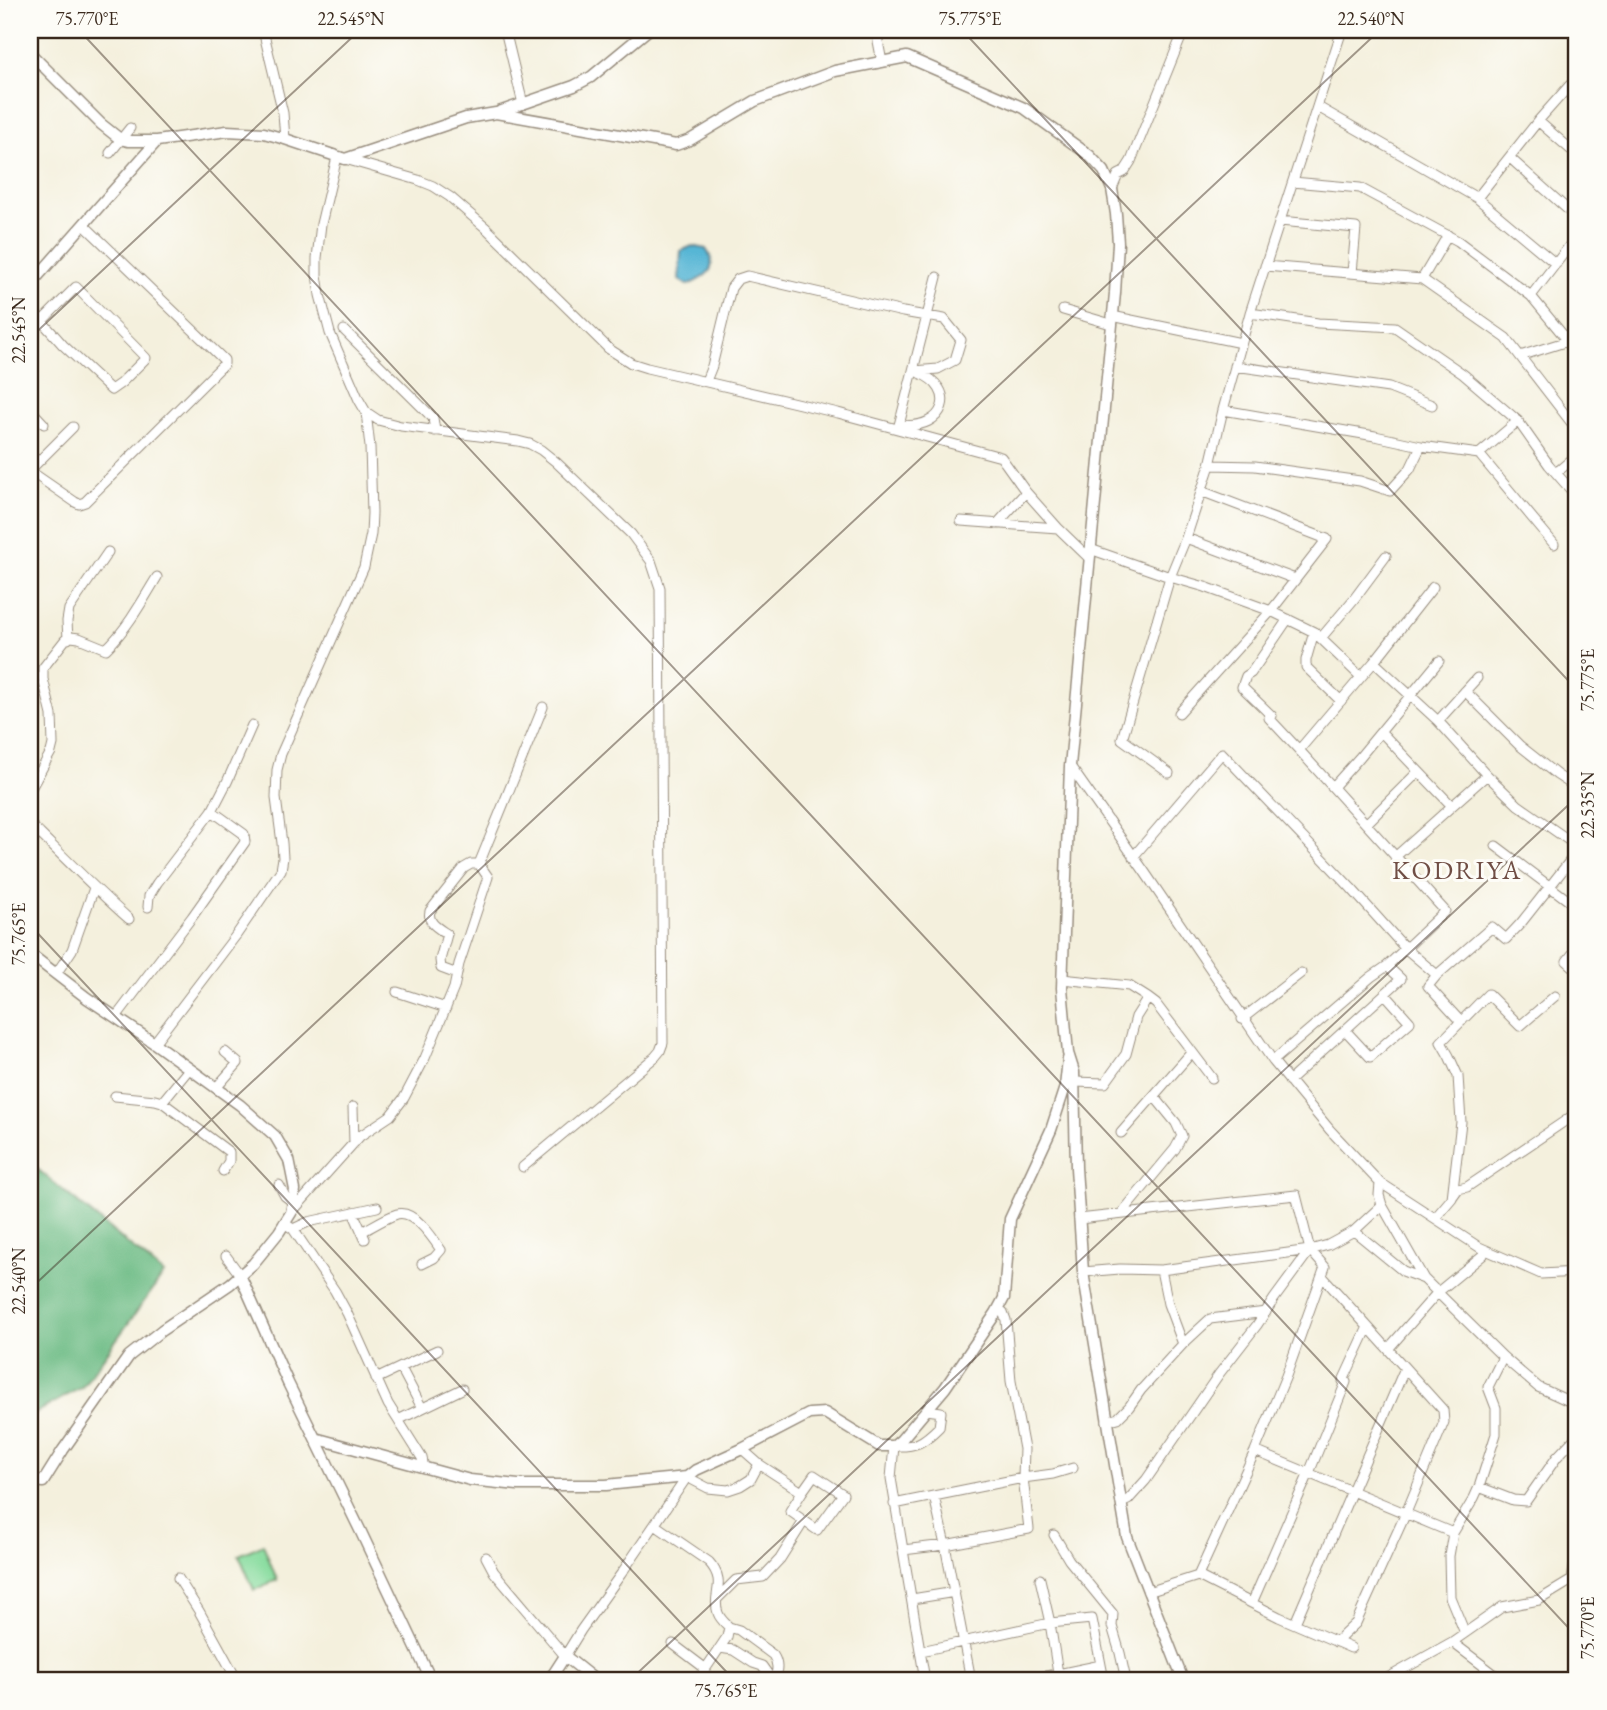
<svg xmlns="http://www.w3.org/2000/svg" width="1607" height="1710" font-family="'EB Garamond',serif">
  <style>
    .green { fill: #87dc9e; stroke: #61835e; stroke-width: 2 }
    .forest { fill: #6dbc85; stroke: #547352; stroke-width: 2 }
    .water { fill: #57b6d5; stroke: #49707a; stroke-width: 2 }
    .lines { fill: none; stroke-linecap: round; stroke-linejoin: round }
    .minor-casing { stroke: #988d7e; stroke-width: 11 }
    .tertiary-casing { stroke: #988d7e; stroke-width: 13 }
    .minor { stroke: #fff; stroke-width: 9 }
    .tertiary { stroke: #fff; stroke-width: 10 }
    .ticks { fill: none; stroke: #3b2a1e; stroke-width: 2; stroke-opacity: 0.45 }
    .labels { text-anchor: middle; dominant-baseline: central; stroke-width: 6; stroke-linejoin: round; paint-order: stroke }
    .quarter-label { font-size: 26px; letter-spacing: 2px; fill: #704e45; stroke: #fdfcf7 }
    .neatline { fill: none; stroke: #3b2a1e; stroke-width: 2.5 }
    .ticks-label { font-size: 18px; text-anchor: middle; fill: #3b2a1e }
  </style>
  <rect width="100%" height="100%" fill="#fdfcf7"/>
  <filter id="ink" filterUnits="userSpaceOnUse"><feTurbulence type="fractalNoise" baseFrequency=".0143" numOctaves="2"/><feDisplacementMap in="SourceGraphic" scale="14" xChannelSelector="R" yChannelSelector="G"/><feConvolveMatrix kernelMatrix="1 2 1 2 8 2 1 2 1" color-interpolation-filters="sRGB"/></filter>
  <filter id="wash" filterUnits="userSpaceOnUse"><feTurbulence type="fractalNoise" baseFrequency=".00686" numOctaves="4" result="noise"/><feDisplacementMap in="SourceGraphic" scale="28" xChannelSelector="R" yChannelSelector="G"/><feGaussianBlur stdDeviation="1.57" result="paint"/><feColorMatrix in="noise" values="0 0 0 0 0 0 0 0 0 0 0 0 0 0 0 0 0 1.4 0 .05"/><feComposite in="paint" operator="in"/></filter>
  <g filter="url(#wash)">
    <rect width="100%" height="100%" fill="#f4f0dd"/>
    <path class="green" d="M263,1544l14,36 -23,10 -15,-35z"/>
    <path class="forest" d="M30,1163l134,111 -82,113 -50,28 -2,-6z"/>
    <path class="water" d="M692,246l14,3c14,20 0,28 -18,36l-9,-5 2,-29z"/>
  </g>
  <g filter="url(#ink)">
    <g class="lines">
      <g class="minor-casing">
        <path id="minor" d="M263,30l20,83 2,26
          M505,30l18,74
          M878,30l-1,6 5,26
          M1318,107l159,91 79,66
          M1538,121l39,34
          M110,153l20,-25
          M1510,158l67,60
          M345,159l73,21 15,6 17,11 36,31 123,121 22,14 16,5 191,45 163,44 25,35 32,36 31,30
          M30,161l4,4
          M1293,182l67,6 98,53 73,55 46,56
          M1112,189l6,-14 6,-3 7,-11 53,-131
          M1477,198l61,-77 32,-36 7,6
          M1280,221l76,7 -4,45
          M1265,266l157,13 84,59 71,92
          M1422,279l26,-44
          M1531,296l46,-60
          M30,308l33,37 48,45 10,-7 25,-25 -70,-71 -34,34
          M1063,310l48,14
          M1250,313l92,-283
          M1112,316l129,27
          M344,330l89,88 2,13
          M1520,356l48,-15
          M1235,366l154,22 43,17
          M706,381l6,-15 19,-78 7,-9 9,-3 156,36 41,7 17,21 -6,20 -17,9 -24,2
          M30,409l14,15
          M366,412l12,8 23,6 117,15 12,3 11,6 15,12 75,72 20,27 9,27 3,455 -3,8 -5,6 -132,110
          M902,425c43,5 57,-36 17,-52
          M898,429l39,-152
          M1421,446l58,8 75,90
          M1479,454l39,-33
          M1210,465l45,1 105,15 30,10 20,-22 11,-23 -46,-10 -152,-26
          M30,470l43,-43
          M30,471l45,31 4,2 6,-2 139,-138v-4l-3,-3 -137,-132
          M1556,473l21,-18
          M1577,497l-28,-32 -31,-44 -55,-47 -68,-47 -77,-4 -68,-10 -27,97 -13,55 -24,73 -16,39 35,10 66,24 43,21 47,45 13,-15 64,59 49,54 31,30 59,41
          M961,521l97,7
          M997,524l29,-32
          M1186,538l109,41
          M1090,549l80,28 -48,162 47,34
          M1314,632l-8,28v7l35,34
          M1321,638l33,-39 32,-43
          M68,639l-1,-18 2,-12 39,-57
          M1374,662l59,-75
          M1465,691l54,54 38,30 20,13
          M1179,713l92,-102 56,-72 -126,-48
          M1272,716l-30,-29 4,-11 5,-3 37,-54
          M1269,718l30,32
          M1438,721l39,-43
          M1381,732l71,74 -57,51
          M1070,766l74,105 129,190 57,69 50,53 7,4 92,60 62,27 36,-2
          M1333,787l26,-29 80,-97
          M30,790l21,-38 2,-8 -1,-29 -9,-36v-11l22,-28 6,-3 8,1 27,11c21,-20 36,-47 51,-72
          M1452,806l35,-31
          M30,824c33,32 65,65 99,95
          M1366,824l52,-52
          M30,843l9,-10
          M1496,846l81,61
          M1133,857l89,-104 129,135 54,60 32,27 -9,11 33,36
          M148,907l1,-11 8,-13 55,-72
          M1577,948l-10,13 10,9
          M56,974l16,-24 22,-62
          M457,974l-16,-6 -1,-8 7,-26c-9,-6 -20,-11 -17,-23l34,-43 7,-4h8
          M1437,975l55,-48 14,12 15,-16 56,-71
          M1062,979l67,7 19,12
          M397,992l49,16
          M116,1017l76,-100 53,-75 -1,-8 -32,-23 15,-29 25,-57
          M1242,1019l59,-46
          M1345,1030l25,27 40,-35 -25,-28
          M154,1043l83,-109 44,-64 2,-12 -1,-15 -6,-45 1,-28 4,-16 83,-187 7,-33 1,-21 -2,-66 -4,-35 -7,-12 -29,-67 -10,-38 -3,-20v-17l4,-34 16,-67
          M1273,1061l98,-84 16,-11 58,-55 -146,-161 62,-73
          M1289,1081l112,-102 -14,-13
          M1074,1082l31,1 21,-29 10,-37 12,-19 8,6 56,74
          M216,1088l22,-25 -13,-11
          M115,1096l40,4 7,2 27,-33
          M162,1102l67,50v9l-6,10
          M353,1107l1,36
          M1121,1133l71,-81
          M1380,1183l-1,12 3,10 42,74 79,78 35,30 33,15 6,8
          M279,1185l6,11 8,6
          M1453,1196l5,-7 9,-2 101,-68 9,-8
          M353,1212l12,27
          M291,1213l69,-77 30,-20 14,-18 21,-40 29,-70 5,-24 29,-87 -9,-13 64,-157
          M1121,1214l54,-65 7,-13 -6,-13 -22,-27
          M1435,1218l17,-20 9,-76 -3,-46 -9,-20 -8,-14 47,-48 32,32 35,-30
          M1079,1219l217,-24 14,55 15,17 -39,109 -31,75 -57,125 81,41 72,31
          M284,1223l9,6 42,62 12,22 41,91 34,54 2,10
          M293,1229l15,-7 69,-15
          M1354,1231l49,40 21,8
          M362,1232c11,-6 23,-14 35,-18 17,-5 36,24 44,36l-7,8 -12,6
          M226,1256l14,19
          M1083,1272l37,-3 41,1 149,-20 18,-5 26,-14 28,-26
          M1322,1276l121,134 1,12 -38,91 -50,110 -20,19
          M1183,1344l27,-25 56,-7
          M1388,1349l50,-57 45,-37
          M401,1368l21,40
          M376,1379l61,-29
          M1343,1381l25,-54
          M927,1410l14,2 -2,15c-16,16 -23,20 -45,19l-3,32 12,72 42,-5 84,-16 -6,-51 1,-29 -13,-68 -5,-61 -3,-8
          M398,1420l64,-31
          M1107,1421l11,-3 11,-11 12,-17 42,-46 -15,-40 -7,-34
          M742,1449l17,15 43,28 -12,19 27,19 26,-36 -29,-19 -12,17
          M1255,1451l198,82
          M1479,1487l34,13 13,1 31,-44 20,-21
          M934,1496l11,49 26,135
          M1121,1503l7,-3 18,-20 73,-106 38,-49 17,-26 36,-49
          M894,1504l129,-26 30,-4 20,-6
          M655,1525l54,37c19,21 2,33 9,51 2,6 7,10 11,14l-2,10 -29,43
          M1054,1535l15,25 44,54 -1,12 8,27 6,27
          M903,1550l22,130
          M486,1557l8,15 71,84 16,-26 40,-56 66,-97 21,11 20,2 12,-4 11,-7 8,-15
          M178,1578l21,33 38,69
          M1040,1579l10,44 9,57
          M1148,1592l50,-16
          M718,1598l18,-18 27,-3 17,-18 24,-38
          M912,1599l43,-7
          M1252,1603l57,-130 37,-91
          M1295,1623l110,-255
          M729,1627l10,3 34,25c6,9 4,16 2,25
          M1465,1633l37,-26 37,-7 33,-20 5,-32
          M1452,1642l50,38
          M673,1644l33,25
          M720,1648l13,2 20,13 9,3 10,14
          M921,1651l129,-28 42,-4 12,61
          M1020,1680l38,-6 43,-9
          M1384,1680l68,-38 13,-9 -15,-36 -1,-41 4,-23 21,-35 5,-11 17,-53v-26l-8,-21 15,-30"/>
      </g>
      <g class="tertiary-casing">
        <path id="tertiary" d="M30,53l71,71 19,15 8,2h29l70,-10 37,2 21,6 60,20 121,-41 30,-5 180,32 14,-5 65,-39 80,-30 72,-14 117,51 65,47 15,16 8,18 4,25 2,29 -3,50 -45,473 -8,222 6,65 6,19 2,96 7,104 44,265 56,143
          M499,112l75,-26 17,-9 57,-47
          M30,285l127,-144
          M30,954l57,44 67,45 86,62 35,31 14,24 6,30 -4,23 -12,19 -26,32 -23,20 -68,46 -33,26 -66,94 -20,32 -13,-1
          M240,1275l48,108 72,147 71,150
          M315,1438l155,42 48,5h88l81,-8 9,-7 46,-21 67,-35 16,-1 54,33h15l7,-6 44,-52 51,-75 8,-15 6,-79 41,-89 14,-43 3,-28
          M547,1680l7,-7 11,-17 30,24"/>
      </g>
      <use href="#minor" class="minor"/>
      <use href="#tertiary" class="tertiary"/>
    </g>
  </g>
  <path class="ticks" d="M79,30l1498,1607M962,30l615,660M30,338l330,-308M30,925l704,755M30,1289l1350,-1259M630,1680l947,-883"/>
  <g class="labels">
    <g class="quarter-label">
      <text x="1457" y="870">KODRIYA</text>
    </g>
  </g>
  <rect width="1607" height="1710" fill="none" stroke="#fdfcf7" stroke-width="77"/>
  <rect x="38" y="38" width="1530" height="1634" class="neatline"/>
  <g class="ticks-label">
    <text x="87" y="25">75.770°E</text>
    <text x="351" y="25">22.545°N</text>
    <text x="970" y="25">75.775°E</text>
    <text x="1371" y="25">22.540°N</text>
    <text transform="translate(19 330) rotate(-90)" y="6">22.545°N</text>
    <text transform="translate(1588 680) rotate(-90)" y="6">75.775°E</text>
    <text transform="translate(1588 805) rotate(-90)" y="6">22.535°N</text>
    <text transform="translate(19 934) rotate(-90)" y="6">75.765°E</text>
    <text transform="translate(19 1281) rotate(-90)" y="6">22.540°N</text>
    <text transform="translate(1588 1628) rotate(-90)" y="6">75.770°E</text>
    <text x="726" y="1697">75.765°E</text>
  </g>
</svg>
